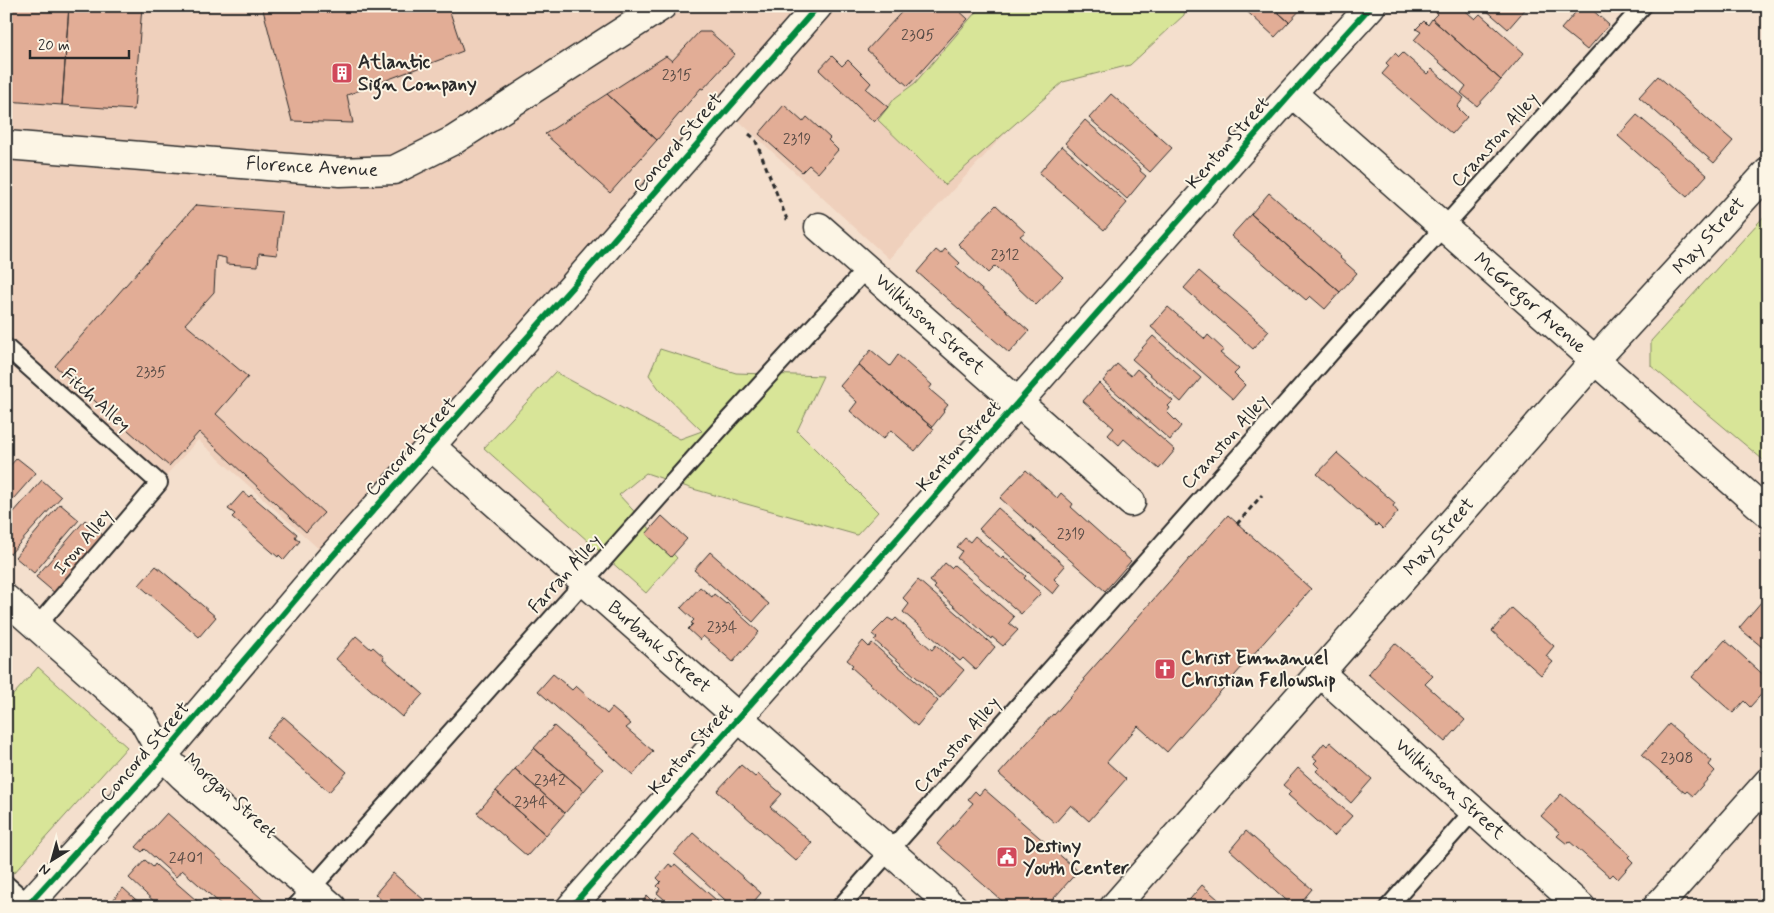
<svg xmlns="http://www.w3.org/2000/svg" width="1774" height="913" font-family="Mynerve,sans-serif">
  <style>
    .built { fill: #efd0bc }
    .green { fill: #d8e598; stroke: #828862 }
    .building { fill: #e2ad96; stroke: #2b2b2b }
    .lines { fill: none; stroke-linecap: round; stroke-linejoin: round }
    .service-casing { stroke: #2b2b2b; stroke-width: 20 }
    .minor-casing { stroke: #2b2b2b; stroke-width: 31 }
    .tertiary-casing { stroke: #2b2b2b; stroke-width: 31 }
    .path { stroke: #2b2b2b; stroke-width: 3; stroke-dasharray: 5 4; stroke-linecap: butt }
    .service { stroke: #fcf5e5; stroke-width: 16 }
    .minor { stroke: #fcf5e5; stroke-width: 28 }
    .tertiary { stroke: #fcf5e5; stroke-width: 28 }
    .cycleway-casing { stroke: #fcf5e5; stroke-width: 9 }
    .cycleway { stroke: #00873e; stroke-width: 6 }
    .labels { text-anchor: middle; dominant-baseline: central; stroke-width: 4; stroke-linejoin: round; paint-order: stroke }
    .number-label { font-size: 16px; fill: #594c46 }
    .poi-label { font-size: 19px; font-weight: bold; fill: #2b2b2b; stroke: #fcf5e5; text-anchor: start }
    .street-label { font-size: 19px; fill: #2b2b2b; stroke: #fcf5e5 }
  </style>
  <rect width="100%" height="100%" fill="#f4dfcd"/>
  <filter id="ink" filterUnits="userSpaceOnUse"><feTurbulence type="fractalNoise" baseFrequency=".02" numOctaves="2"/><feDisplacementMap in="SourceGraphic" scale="10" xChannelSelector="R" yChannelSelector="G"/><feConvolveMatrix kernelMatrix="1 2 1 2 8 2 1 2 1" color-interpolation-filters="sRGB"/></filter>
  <g filter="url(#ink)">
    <path class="built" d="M6,6h1117l-234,253 -162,-149 -397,449 -132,-119 -39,43 -153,-136z"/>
    <path class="green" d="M981,6h205l-2,9 -54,50 -67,17 -118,103 -67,-65 17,-22 20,-15z
      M1768,212v252l-117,-98v-25z
      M660,349l76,24 87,3 -26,55 81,81 -21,23 -164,-46 -47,-16 -27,22 58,63 -31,35 -162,-145 71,-76 125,67 22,-8 -42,-41 -11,-15z
      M38,667l89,80 -113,126 -8,-7v-163z"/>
    <path class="building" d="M6,6h63l-7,99 -56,-4z
      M69,6h73l-8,104 -72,-5z
      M262,6h186l15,45 -116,44 6,28 -61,-2z
      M907,6h47l14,13 -60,67 -41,-36z
      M1241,6h30l18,16 -14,15z
      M1271,6h31l1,1 -14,15z
      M1434,6h26l15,13 5,-5 44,39 -23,27 -69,-61 5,-5 -5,-5z
      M1487,6h41l-20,23 -23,-20z
      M1581,6h7l21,19 -22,25 -26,-21z
      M1432,19l69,61 -24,26 -16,-13 5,-7 -52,-46 7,-8 -5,-3 8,-8 4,4z
      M699,32h11l25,22 -32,35 -2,-1 -44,52 -50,-46 59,-38 6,5z
      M1395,53l4,4 4,-4 24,21 5,-5 32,29 -7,9 10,10 -15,17 -70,-60 7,-8 -3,-3z
      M832,56l10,10 6,-6 23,23 -5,6 22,18 -14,15 -55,-52z
      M1658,76l75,65 -19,22 -75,-66z
      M607,94l50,46 -47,53 -65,-59z
      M1111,94l61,54 -22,24 -61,-54z
      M784,105l19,17 4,-5 23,21 -2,2 10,10 -20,23 -9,-8 -7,7 -43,-38z
      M1637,115l70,60 -20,22 -69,-61z
      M1085,120l56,49 -1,2 6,5 -19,23 -62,-56z
      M1062,146l65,57 -23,27 -65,-57z
      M1269,193l72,64 -1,1 17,15 -17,19 -89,-78z
      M196,205l86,7 -5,43 -18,-2 -1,13 -32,-2v-6l-10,-2 -2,36 -29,32 63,53 -32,37 108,99 -18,19 -107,-100 -30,34 -114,-100z
      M996,205l29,27 -5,4 43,41 -27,28 -41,-39 -7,7 -30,-29z
      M1251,214l89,78 -15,17 -15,-13 -4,4 -75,-64z
      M945,249l15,14 -4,4 73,64 -20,22 -92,-81 19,-22 5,4z
      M1199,271l70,60 -16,18 -69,-61z
      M1168,307l37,32 3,-4 16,15 -4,3 19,16 -5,5 11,11 -12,14 -82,-72z
      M1153,336l48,42 -20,24 -49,-43z
      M871,350l19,16 8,-11 34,30 -3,4 19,16 -5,6 1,1 -12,15 -74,-62z
      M1117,364l14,12 6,-7 36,32 -5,5 2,2 -3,4 14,14 -11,14 -67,-59z
      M858,365l76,64 -19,22 -24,-21 -8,9 -33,-28 7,-9 -17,-16z
      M1099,383l76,67 -16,19 -35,-30 -5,6 -11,-10 6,-7 -31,-27z
      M1337,453l58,50 -2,3 5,6 -15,17 -5,-5 -2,2 -59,-52z
      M17,458l19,15 -30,34v-37z
      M1026,470l31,28 4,-5 12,11 -2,3 60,54 -26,30 -105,-93z
      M42,480l19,17 -51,57 -4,-4v-29z
      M243,492l6,5 2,-2 46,39 -2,3 5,4 -16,19 -5,-5 -1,2 -46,-40 3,-3 -7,-5z
      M60,504l19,16 -45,53 -19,-16z
      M998,508l67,58 -11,13 6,6 -7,9 -74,-65z
      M1228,515l83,74 -144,163 -29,-26 -31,36 19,17 -37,42 -18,-16 -16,18 -56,-49 54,-60 1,1 31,-35 -1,-2z
      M662,516l25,23 -16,18 -25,-23z
      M85,520l20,17 -49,57 -20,-17z
      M975,536l26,22 2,-2 23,20 -2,2 17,15 -20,21 -64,-56 5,-7 -5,-4 8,-9 5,4z
      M710,552l59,52 -16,18 -59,-52z
      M945,563l6,5 3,-3 60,52 -5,6 9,7 -15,16 -11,-9 -1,2 -57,-51 2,-2 -6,-5z
      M156,566l60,51 -17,20 -60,-52z
      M918,580l77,67 -19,23 -13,-12 -3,3 -57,-49 6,-8 -6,-6z
      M700,587l12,10 2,-3 12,10 1,-1 32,29 -26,30 -30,-26 -3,4 -12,-11 5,-5 -2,-1 3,-3 -13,-12z
      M1768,594v58l-29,-24z
      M1512,608l42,38 -8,10 7,6 -12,13 -49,-44z
      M888,618l5,3 3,-3 36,32 4,-5 28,25 -24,28 -66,-58 3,-2 -5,-4z
      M356,636l15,13 2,-2 11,10 -1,2 40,35 -21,23 -66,-58z
      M1725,640l43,39v8l-18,20 -6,-6 -11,12 -41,-36z
      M863,641l6,6 3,-4 66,58 -21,25 -66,-59 2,-2 -6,-5z
      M1395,643l38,33 -8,8 40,36 -20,22 -77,-68z
      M553,674l19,16 4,-4 31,28 5,-6 19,16 -5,4 27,23 -20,24 -95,-84z
      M284,717l63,55 -18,20 -63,-55z
      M1669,724l43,37 -3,4 6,6 -22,25 -6,-5 -2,2 -43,-38z
      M554,726l49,43 -19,22 -50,-43z
      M1330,742l42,37 -21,24 -35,-32 3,-3 -5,-5 3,-3 -4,-3 11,-14 3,3z
      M534,748l50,43 -19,22 -50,-44z
      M741,765l14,12 3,-3 24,20 -12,13 42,36 -16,18 -79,-70z
      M1298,768l54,48 -18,20 -46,-41 3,-3 -8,-7z
      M515,769l50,44 -19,22 -50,-44z
      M984,789l94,82 -32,36h-37l-72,-63 36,-41 -5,-4 7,-8 4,4z
      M496,791l50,44 -19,21 -50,-43z
      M1561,794l69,61 -2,2 5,5 -15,17 -5,-5 -3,3 -41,-36 -2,3 -10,-8 3,-3 -19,-17z
      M167,813l76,67 -1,1 29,26h-47l-42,-37 -6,7 -31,-28 -3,3 -6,-5z
      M1246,831l66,58 -15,18h-3l-64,-57z
      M693,833l68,60 -12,14h-16l-59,-53z
      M145,860l8,7 2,-3 2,2 47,41h-44l-31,-29z
      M669,864l4,3 2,-3 48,42 -50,1 -16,-14 3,-4 -3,-3 4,-4 -4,-4z
      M393,873l39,34h-43l-14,-13z
      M1202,885l25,22h-40l-2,-2z
      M123,888l11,10 10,9h-37z
      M647,896l5,5 4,-4 11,10h-29z"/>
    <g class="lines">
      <g class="service-casing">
        <path id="service" d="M6,347l153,136 -122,143
          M6,884l23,20
          M295,907l433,-487 139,-152
          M840,907l518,-585 285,-316
          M1388,907l86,-97"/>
      </g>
      <g class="minor-casing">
        <path id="minor" d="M1292,93l476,420
          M819,227l312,275
          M432,447l521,460
          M6,599l137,121 20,36 20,20 149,131
          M1319,672l262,235
          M26,907l122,-134 182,-214 244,-274 244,-279
          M571,907l721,-814 79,-87
          M1114,907l481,-547 173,-188
          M1657,907l111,-125"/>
      </g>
      <g class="tertiary-casing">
        <path id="tertiary" d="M6,145l334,27 54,-2 60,-30 208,-134"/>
      </g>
      <path class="path" d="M749,134l6,5 33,83
        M1237,524l25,-29"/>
      <use href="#service" class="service"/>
      <use href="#minor" class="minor"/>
      <use href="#tertiary" class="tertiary"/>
      <g class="cycleway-casing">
        <path id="cycleway" d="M26,907l122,-134 182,-214 244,-274 244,-279
          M571,907l721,-814 79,-87"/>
      </g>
      <use href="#cycleway" class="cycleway"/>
    </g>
  </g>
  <defs>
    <g id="building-square" transform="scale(1.125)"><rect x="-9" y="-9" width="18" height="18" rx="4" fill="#d1495b" stroke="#fcf5e5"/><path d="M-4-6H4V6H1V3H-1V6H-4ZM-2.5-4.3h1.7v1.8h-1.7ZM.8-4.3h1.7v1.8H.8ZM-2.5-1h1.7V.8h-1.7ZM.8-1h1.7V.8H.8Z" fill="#fff"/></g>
    <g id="church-square" transform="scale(1.125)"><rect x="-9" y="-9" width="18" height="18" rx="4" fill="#d1495b" stroke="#fcf5e5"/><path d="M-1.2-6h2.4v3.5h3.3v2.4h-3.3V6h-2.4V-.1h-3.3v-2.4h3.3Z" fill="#fff"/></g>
    <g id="civic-square" transform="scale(1.125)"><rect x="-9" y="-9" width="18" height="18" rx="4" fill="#d1495b" stroke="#fcf5e5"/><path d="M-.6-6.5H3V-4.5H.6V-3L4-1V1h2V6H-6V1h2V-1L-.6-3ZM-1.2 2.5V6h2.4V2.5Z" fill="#fff"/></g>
  </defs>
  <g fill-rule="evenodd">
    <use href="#building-square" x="342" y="73"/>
    <use href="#church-square" x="1165" y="669"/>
    <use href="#civic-square" x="1007" y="857"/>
  </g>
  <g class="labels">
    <g class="number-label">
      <text x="918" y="35">2305</text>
      <text x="677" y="75">2315</text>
      <text x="797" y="139">2319</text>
      <text x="1005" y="255">2312</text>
      <text x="151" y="372">2335</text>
      <text x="1071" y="534">2319</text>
      <text x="722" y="627">2334</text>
      <text x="1677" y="758">2308</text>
      <text x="550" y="780">2342</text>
      <text x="531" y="802">2344</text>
      <text x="186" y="858">2401</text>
    </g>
    <g class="poi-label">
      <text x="358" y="62">Atlantic<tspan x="358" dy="22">Sign Company</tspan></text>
      <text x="1181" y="658">Christ Emmanuel<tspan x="1181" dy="22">Christian Fellowship</tspan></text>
      <text x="1023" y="846">Destiny<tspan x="1023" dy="22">Youth Center</tspan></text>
    </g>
    <g class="street-label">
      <text transform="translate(1495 140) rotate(-48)">Cranston Alley</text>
      <text transform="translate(678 143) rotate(-49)">Concord Street</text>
      <text transform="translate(1228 143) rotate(-49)">Kenton Street</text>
      <text transform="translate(312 167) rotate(3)">Florence Avenue</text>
      <text transform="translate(1709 236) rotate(-48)">May Street</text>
      <text transform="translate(1530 303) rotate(41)">McGregor Avenue</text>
      <text transform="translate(930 324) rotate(42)">Wilkinson Street</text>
      <text transform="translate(96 400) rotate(42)">Fitch Alley</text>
      <text transform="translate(1225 442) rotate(-48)">Cranston Alley</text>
      <text transform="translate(959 446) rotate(-48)">Kenton Street</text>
      <text transform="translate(411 447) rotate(-48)">Concord Street</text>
      <text transform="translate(1439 537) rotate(-49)">May Street</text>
      <text transform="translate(83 542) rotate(-50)">Iron Alley</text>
      <text transform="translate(565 574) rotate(-48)">Farran Alley</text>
      <text transform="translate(659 647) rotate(41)">Burbank Street</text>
      <text transform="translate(957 745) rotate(-49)">Cranston Alley</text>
      <text transform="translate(691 749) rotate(-48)">Kenton Street</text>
      <text transform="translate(145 752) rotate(-49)">Concord Street</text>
      <text transform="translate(1450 789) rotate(42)">Wilkinson Street</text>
      <text transform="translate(230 796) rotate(42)">Morgan Street</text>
    </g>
  </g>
  <rect width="1774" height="913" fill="none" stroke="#fcf5e5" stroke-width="25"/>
  <rect x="12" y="12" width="1749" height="888" fill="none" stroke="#2b2b2b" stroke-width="2" filter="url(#ink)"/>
  <g transform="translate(52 860) rotate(217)" stroke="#fcf5e5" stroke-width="4" paint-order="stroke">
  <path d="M0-4L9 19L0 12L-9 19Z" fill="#2b2b2b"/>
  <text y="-8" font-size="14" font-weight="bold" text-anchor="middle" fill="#2b2b2b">N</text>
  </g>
  <path d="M30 50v8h99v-8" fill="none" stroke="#2b2b2b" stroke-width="2.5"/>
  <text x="38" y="50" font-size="15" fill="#2b2b2b" stroke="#fcf5e5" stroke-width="4" paint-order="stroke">20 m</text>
</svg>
